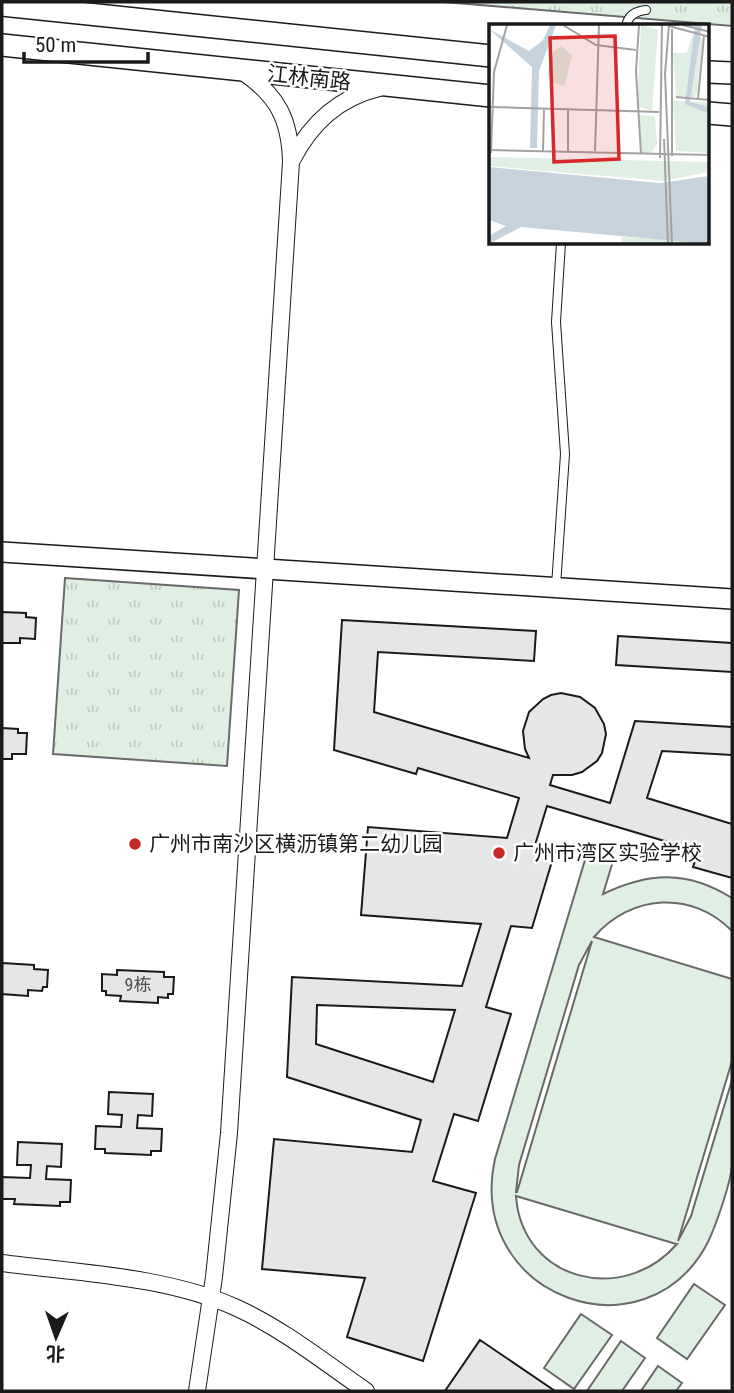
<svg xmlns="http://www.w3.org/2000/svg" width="734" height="1393" font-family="'Roboto Condensed','Noto Sans SC',sans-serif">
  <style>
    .grass { fill: url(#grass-tufts); stroke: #6a6a6a; stroke-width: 2 }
    .pitch { fill: #e0efe3; stroke: #6a6a6a; stroke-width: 2; fill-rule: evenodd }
    .building { fill: #e6e6e6; stroke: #1a1a1a; stroke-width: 2; fill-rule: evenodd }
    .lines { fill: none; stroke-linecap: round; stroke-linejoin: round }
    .service-casing { stroke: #1a1a1a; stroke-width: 10 }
    .minor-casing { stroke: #1a1a1a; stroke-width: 18 }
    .tertiary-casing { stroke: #1a1a1a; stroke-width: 22 }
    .secondary-casing { stroke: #1a1a1a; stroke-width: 24 }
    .service { stroke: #fff; stroke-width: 8 }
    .minor { stroke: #fff; stroke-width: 16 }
    .tertiary { stroke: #fff; stroke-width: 19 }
    .secondary { stroke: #fff; stroke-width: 21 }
    .poi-dot { fill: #c62828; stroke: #fff; stroke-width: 2.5 }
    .labels { text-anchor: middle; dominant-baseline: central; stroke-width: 5; stroke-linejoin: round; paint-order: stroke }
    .number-label { font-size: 18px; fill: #4d4d4d }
    .street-label { font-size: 21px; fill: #1a1a1a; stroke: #fff }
    .poi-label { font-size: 21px; fill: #1a1a1a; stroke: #fff; text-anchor: start }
    .inset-road { fill: none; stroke: #a3a3a3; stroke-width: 2 }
    .view { fill: #d62828; fill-opacity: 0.15; stroke: #d62828; stroke-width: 3.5 }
    .inset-edge { fill: none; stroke: #1a1a1a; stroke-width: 3.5 }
  </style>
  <defs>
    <pattern id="grass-tufts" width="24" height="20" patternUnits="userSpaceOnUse" patternTransform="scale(1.75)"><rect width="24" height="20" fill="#e0efe3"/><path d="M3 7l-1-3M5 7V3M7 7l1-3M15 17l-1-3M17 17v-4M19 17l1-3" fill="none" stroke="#c0ccc2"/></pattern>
  </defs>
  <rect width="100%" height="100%" fill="#fff"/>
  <path class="grass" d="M444,2h288v24z
    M65,578l174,12 -12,176 -174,-12z"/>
  <path class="pitch" d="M588,850l26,8 -11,36c46,-22 84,-24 129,4v33c-40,-41 -101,-37 -138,6l138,42v82l-54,180 13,-25 41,-136c0,28 2,59 0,86 -2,19 -16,59 -24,76 -62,120 -243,55 -213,-83zM592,941l-75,251h-1l3,-27 60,-200zM516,1196l160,48h1c-54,62 -155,37 -161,-48z
    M694,1284l31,21 -38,54 -30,-21z
    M581,1314l31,21 -38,54 -30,-21z
    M621,1341l24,17 -23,33h-35z
    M658,1366l24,17 -6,8h-35z"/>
  <path class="building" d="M2,612l24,1v4l10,1 -1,21 -15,-1v5h-18z
    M342,620l194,11 -2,30 -156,-9 -4,60 155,46 -4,-9 -2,-18 6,-19 14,-13 8,-4 10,-2 19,4 15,11 9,16 2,10 -4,19 -5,8 -15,11 -10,3h-19l-3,10 60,18 25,-82 97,6v28l-70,-4 -15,47 85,26v54l-39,-11 5,-16 -151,-45 -11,36 20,6 -24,80 -21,-2 -25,81 25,7 -33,107 -24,-7 -21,67 43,12 -53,168 -76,-24 18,-59 -103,-9 12,-130 138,13 9,-32 -134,-43 5,-100 170,9 19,-62 -120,-9 7,-88 139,11 12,-40 -101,-30 -2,6 -82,-24zM317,1005l138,5 -22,72 -117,-38z
    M618,636l114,7v29l-116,-7z
    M2,728l16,1v4h9l-1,21h-14v5h-10z
    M2,963l32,2v4l14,1 -1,17h-4l-1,4 -14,-1v6l-26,-2z
    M117,970l47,2v5h10l-1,17h-5v4l-10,-1v6l-38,-2 1,-5 -15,-1v-4h-4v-17l15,1z
    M109,1092l44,2 -1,22 -14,-1 -1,13 25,1 -1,22h-10v4l-46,-2v-4h-10l1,-23 25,1 1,-12 -14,-1z
    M18,1142l44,2 -1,23 -14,-1 -1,13 25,1 -1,22h-10v4l-46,-2 1,-5h-13v-22l28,1 1,-13h-14z
    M480,1340l75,51h-110z"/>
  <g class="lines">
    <g class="service-casing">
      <path id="service" d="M626,26c2,-10 9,-15 20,-16
        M556,586l9,-132 -9,-132 5,-79"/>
    </g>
    <g class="minor-casing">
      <path id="minor" d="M292,160c19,-37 46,-62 87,-72
        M2,1263c76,10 164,13 235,45 46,21 87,54 129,83
        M197,1391l17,-114 15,-144 62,-971c-1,-42 -13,-66 -48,-90"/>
    </g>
    <g class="tertiary-casing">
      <path id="tertiary" d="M2,552l730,47"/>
    </g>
    <g class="secondary-casing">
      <path id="secondary" d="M2,5l489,51
        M2,45l489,51
        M708,72l24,1
        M708,113l24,2"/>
    </g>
    <use href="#service" class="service"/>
    <use href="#minor" class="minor"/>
    <use href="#tertiary" class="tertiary"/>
    <use href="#secondary" class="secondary"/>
  </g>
  <g class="poi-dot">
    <circle cx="135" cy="844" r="7"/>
    <circle cx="499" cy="853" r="7"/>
  </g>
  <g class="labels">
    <g class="number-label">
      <text x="138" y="984">9栋</text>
    </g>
    <g class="street-label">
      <text transform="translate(309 78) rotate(6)">江林南路</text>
    </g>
    <g class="poi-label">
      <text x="149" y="844">广州市南沙区横沥镇第二幼儿园</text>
      <text x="513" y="853">广州市湾区实验学校</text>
    </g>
  </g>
  <g transform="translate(489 24)">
    <rect width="220" height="220" fill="#fff"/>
    <path d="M152,1l17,5 -6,81 -15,-5zM203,11l11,4 -6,54 -3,4 -18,-1 -3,-43h14zM184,77l36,1v51l-33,-2zM149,91l17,1 2,28 -5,8 -12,2zM0,133l220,5v10l-46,9 -174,-15zM133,213l64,3 14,4h-78z" fill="#e0efe3"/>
    <path d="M72,22l11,9 -7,31 -13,-4 -5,-7 6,-23z" fill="#e0efe3"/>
    <path d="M61,1h6l-17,46 -2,77h-7l2,-81 -43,-38 40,22 14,-11zM206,1h7l-12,77 19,5 -2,6 -22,-9zM0,143l171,16 49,-7v68l-188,-17 -32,17v-8l17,-10 -17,-6z" fill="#c6d2dc"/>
    <path class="inset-road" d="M74,1l33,20 40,5M150,1l-3,46 5,83M180,1l-4,49 7,170M194,1l27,7M180,2l41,11M183,5v127M187,73l34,3M209,75l6,-63M0,83l170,5M79,85v43M175,115l4,105M0,126l221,5M54,127l1,-43M106,127l4,-126M2,129l3,-81 13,-47M171,134l2,-133"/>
    <path class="view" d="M126,12l4,123 -65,3 -4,-124z"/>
    <rect width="220" height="220" class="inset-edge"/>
  </g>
  <rect width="734" height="1393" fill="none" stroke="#1a1a1a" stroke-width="7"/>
  <g transform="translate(56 1337) rotate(182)" stroke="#ffffff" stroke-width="5" paint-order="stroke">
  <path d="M0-5L12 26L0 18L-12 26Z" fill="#1a1a1a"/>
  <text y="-10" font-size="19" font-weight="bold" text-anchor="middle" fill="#1a1a1a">北</text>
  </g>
  <path d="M24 52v10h124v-10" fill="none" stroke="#1a1a1a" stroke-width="3.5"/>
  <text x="35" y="52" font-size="21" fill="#1a1a1a" stroke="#ffffff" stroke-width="5" paint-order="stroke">50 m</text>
</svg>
